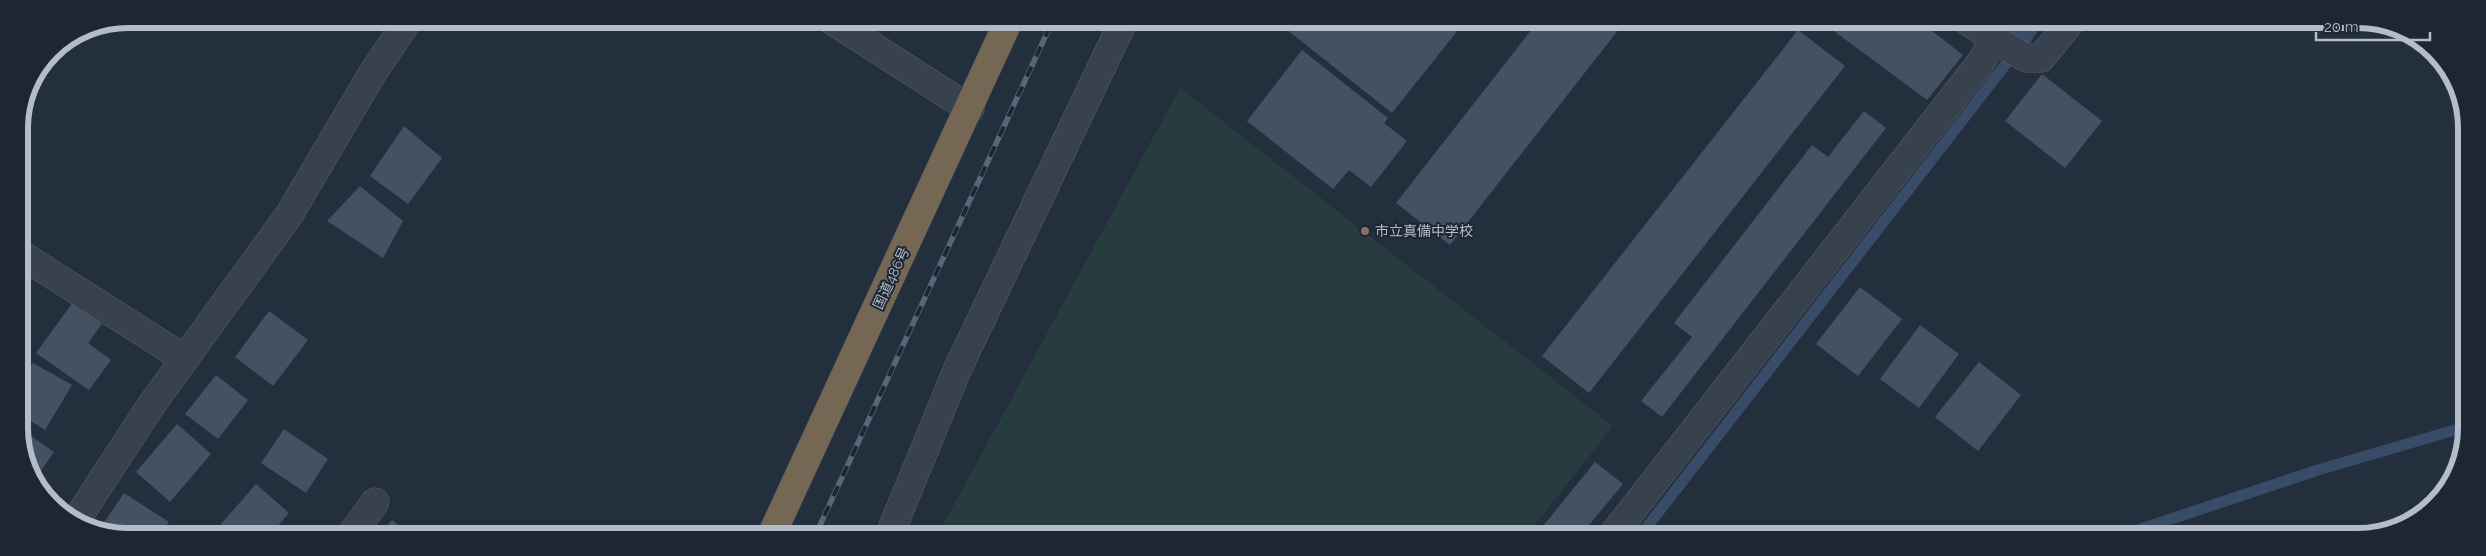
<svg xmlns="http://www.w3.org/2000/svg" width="2486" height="556" font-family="Raleway,'Noto Sans JP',sans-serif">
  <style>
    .green { fill: #263c3f }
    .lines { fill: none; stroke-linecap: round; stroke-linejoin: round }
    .stream { stroke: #394c67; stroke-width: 11 }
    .building { fill: #455162 }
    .street-casing { stroke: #565f6c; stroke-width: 29 }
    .highway-casing { stroke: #434c59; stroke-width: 29 }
    .street { stroke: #38414e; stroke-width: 28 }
    .highway { stroke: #746855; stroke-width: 28 }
    .rail-casing { stroke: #5a6575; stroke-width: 5.5 }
    .rail { stroke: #1d2633; stroke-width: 4; stroke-dasharray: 11; stroke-linecap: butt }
    .education-dot { fill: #8d6e63; stroke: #1d2633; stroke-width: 2 }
    .labels { text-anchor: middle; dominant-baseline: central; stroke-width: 4; stroke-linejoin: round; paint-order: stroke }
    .poi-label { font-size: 14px; fill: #b4bcc9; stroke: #1d2633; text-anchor: start }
    .street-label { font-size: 14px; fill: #b4bcc9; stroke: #1d2633 }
    .rim { fill: none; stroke: #b4bcc9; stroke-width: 6 }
  </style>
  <rect width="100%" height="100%" fill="#242f3e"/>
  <path class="green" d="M1180,88l433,338 -87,110h-589z"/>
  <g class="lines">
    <path class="stream" d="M2001,20l26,18
      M1640,536l400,-516
      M2117,537l201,-67 147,-43"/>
  </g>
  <path class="building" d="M1279,20h187l-74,93 -115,-91z
    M1539,20h87l-176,225 -54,-42z
    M1819,20h99l45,35 -36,45z
    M1798,30l47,36 -256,327 -47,-37z
    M1302,50l86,68 -4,5 23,18 -36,46 -22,-17 -16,19 -86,-68z
    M2042,74l60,47 -37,47 -60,-47z
    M1864,111l22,17 -224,289 -21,-16 51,-64 -18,-14 138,-178 16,12z
    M404,126l38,32 -34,46 -38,-28z
    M360,186l43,35 -20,37 -56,-37z
    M1860,287l42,32 -44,57 -42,-32z
    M73,302l29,22 -14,19 23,17 -22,30 -53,-37z
    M269,311l39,29 -35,46 -38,-29z
    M1920,325l39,29 -40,54 -39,-29z
    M1979,362l42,33 -43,56 -43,-34z
    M33,363l39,22 -27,45 -24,-15v-31z
    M216,375l32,25 -30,39 -33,-25z
    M177,424l34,30 -41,48 -34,-30z
    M21,429l33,23 -18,26 -15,-28z
    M284,429l44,30 -22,34 -45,-30z
    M1595,462l28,22 -43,52h-45z
    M256,484l33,29 -19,22h-52l-4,-3z
    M124,493l45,29 -9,13h-47l-12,-8z
    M392,520l18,15h-31z
    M1887,528l7,9h-17z"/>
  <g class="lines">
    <g class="street-casing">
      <path id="street" d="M830,19l140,90
        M1966,20l28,19
        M20,254l165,105
        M77,519l75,-115 137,-189 83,-141 37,-55
        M351,535l24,-33
        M889,536l69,-168 166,-348
        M1612,536l369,-474 13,-23 32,19h15l30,-37"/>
    </g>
    <g class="highway-casing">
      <path id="highway" d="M771,536l238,-516"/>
    </g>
    <use href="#street" class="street"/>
    <use href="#highway" class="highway"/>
    <g class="rail-casing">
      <path id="rail" d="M815,536l238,-516"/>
    </g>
    <use href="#rail" class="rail"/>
  </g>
  <circle class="education-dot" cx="1365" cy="231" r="5"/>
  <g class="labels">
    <g class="poi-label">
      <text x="1375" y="231">市立真備中学校</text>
    </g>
    <g class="street-label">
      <text transform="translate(891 278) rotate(-65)">国道486号</text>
    </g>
  </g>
  <path d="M0 0H2486V556H0ZM128 28H2358A100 100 0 0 1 2458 128V428A100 100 0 0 1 2358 528H128A100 100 0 0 1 28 428V128A100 100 0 0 1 128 28Z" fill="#1d2633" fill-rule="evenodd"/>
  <path class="rim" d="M128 28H2358A100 100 0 0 1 2458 128V428A100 100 0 0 1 2358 528H128A100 100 0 0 1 28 428V128A100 100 0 0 1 128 28Z"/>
  <path d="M2316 32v8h114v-8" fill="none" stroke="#b4bcc9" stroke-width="2.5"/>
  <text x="2324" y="32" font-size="15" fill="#b4bcc9" stroke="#1d2633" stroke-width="4" paint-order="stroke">20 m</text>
</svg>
